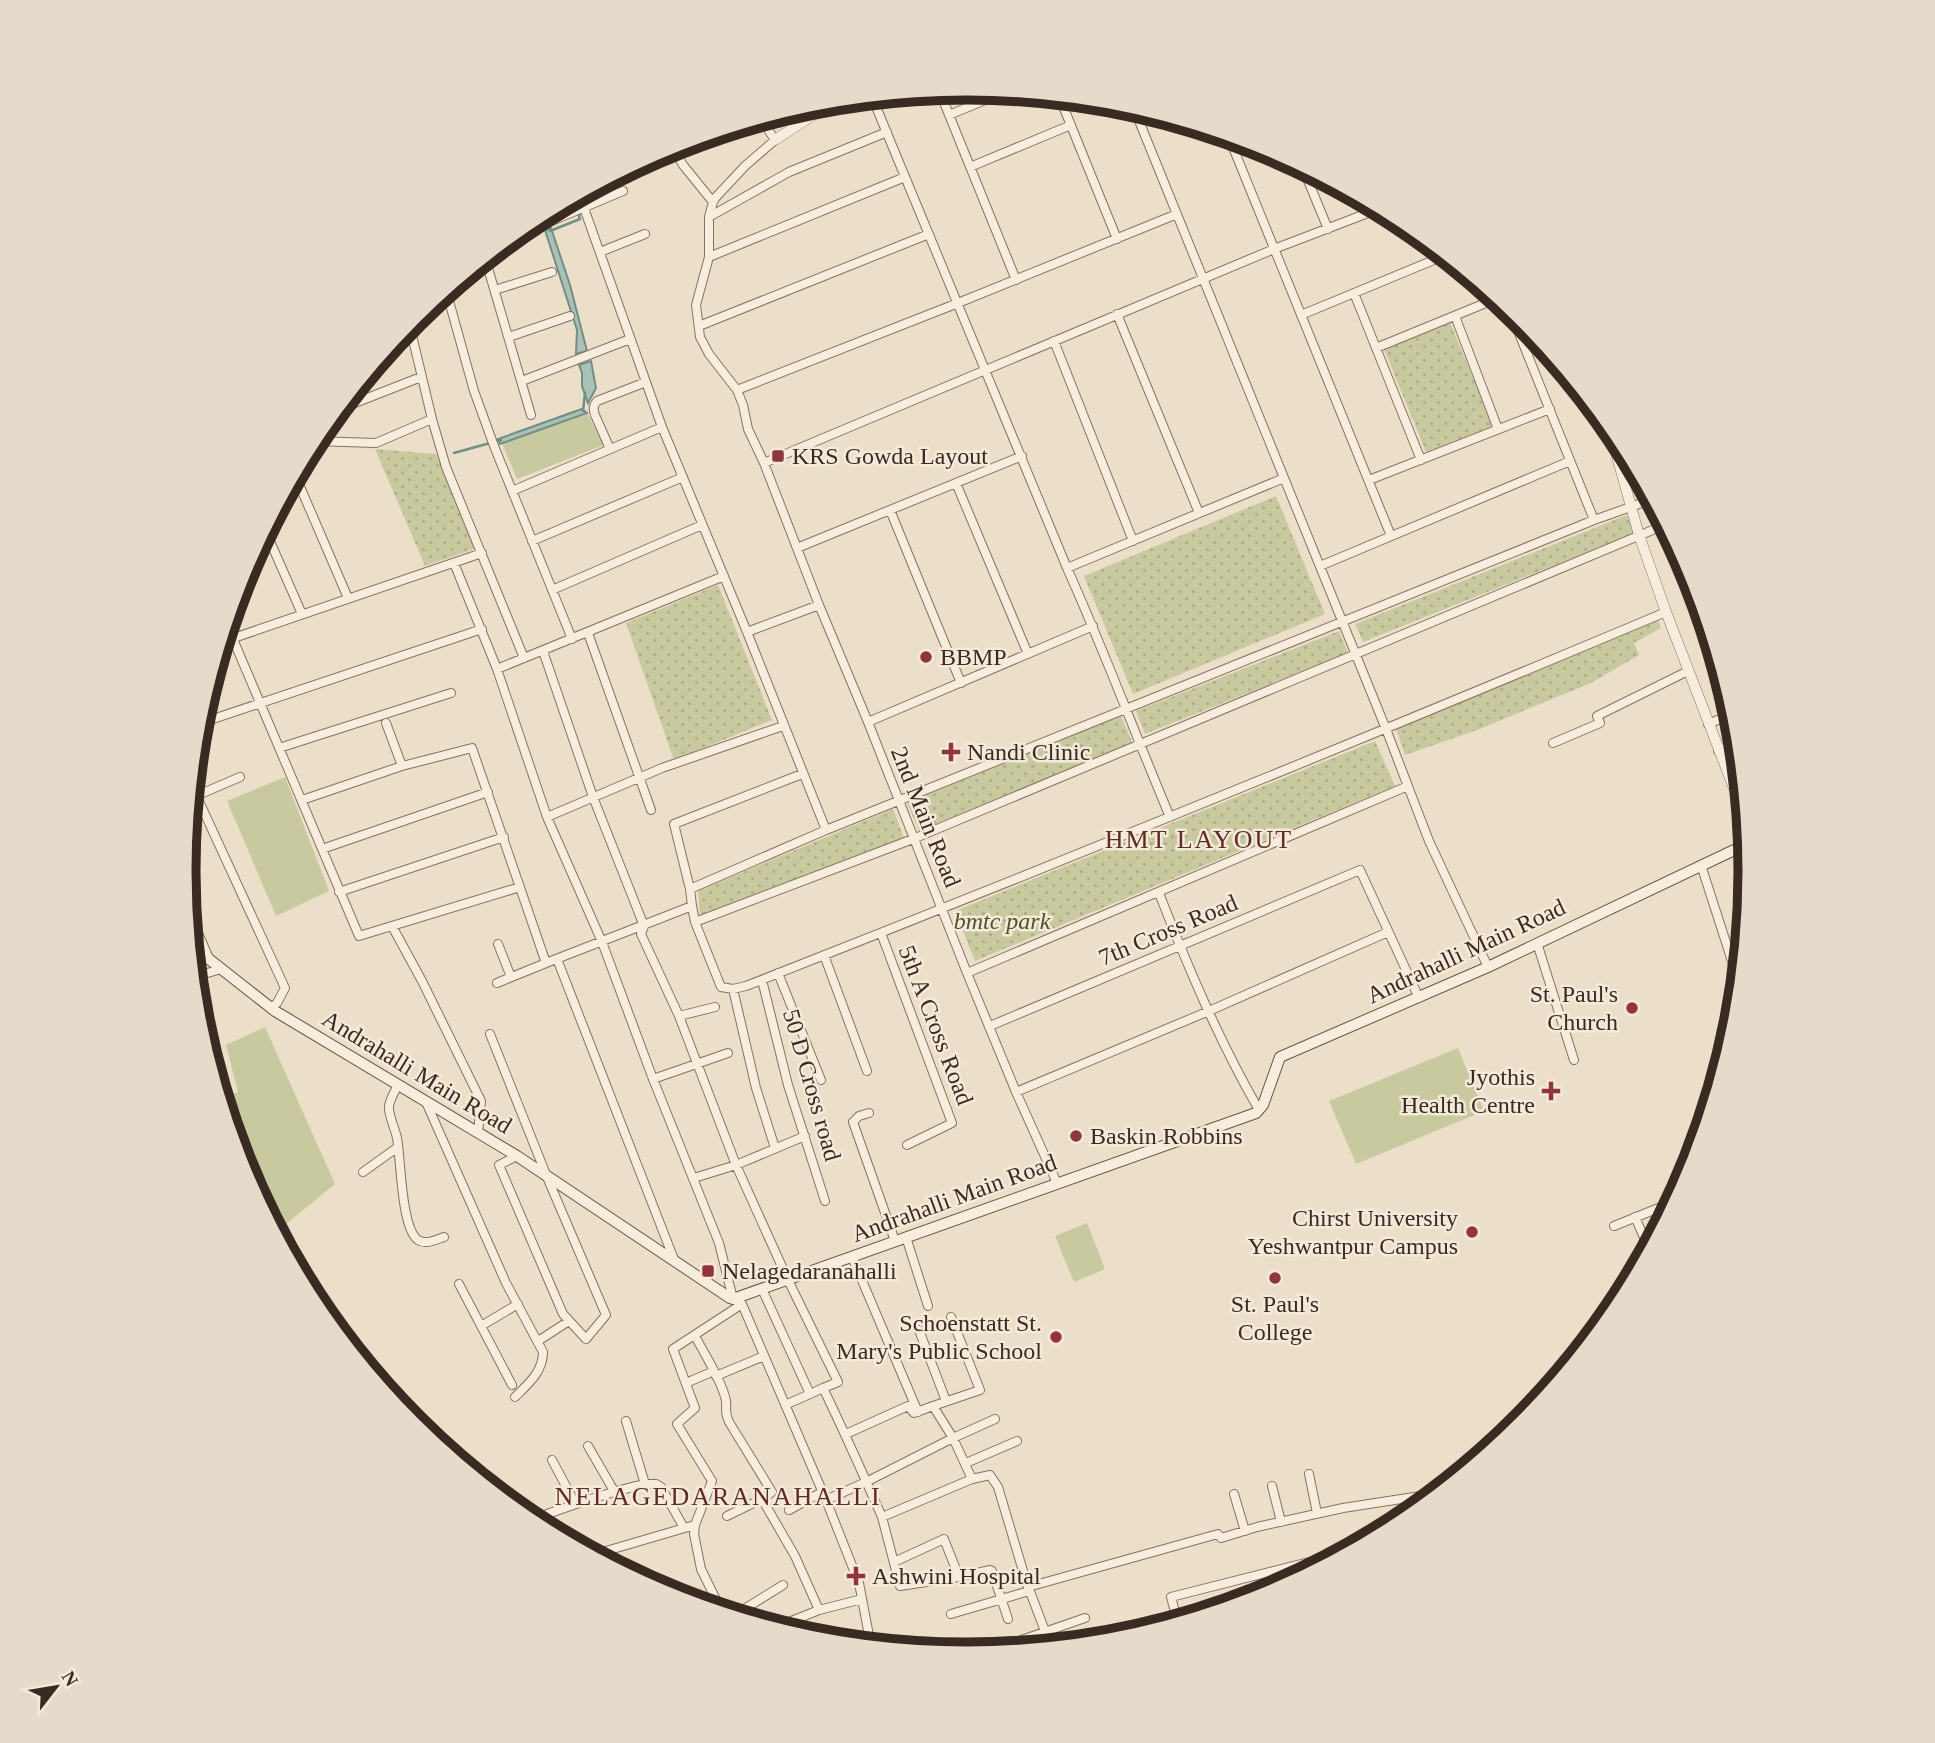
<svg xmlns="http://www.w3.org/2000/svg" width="1935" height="1743" font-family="'Times New Roman',serif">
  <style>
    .grass { fill: #c8c99e }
    .park { fill: url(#park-dots) }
    .water { fill: #aac1b8; stroke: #718f85; stroke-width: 2 }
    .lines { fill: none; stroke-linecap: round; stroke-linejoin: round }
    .stream { stroke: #718f85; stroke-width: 2.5 }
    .minor-casing { stroke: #877160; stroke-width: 10 }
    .tertiary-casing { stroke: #877160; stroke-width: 11 }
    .secondary-casing { stroke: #695343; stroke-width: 12 }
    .minor { stroke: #f7eddd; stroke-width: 8 }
    .tertiary { stroke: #f7eddd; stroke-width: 10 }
    .secondary { stroke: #f7eddd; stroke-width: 10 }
    .poi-dot { fill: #92343c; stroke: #f4ead9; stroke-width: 2.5 }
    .labels { text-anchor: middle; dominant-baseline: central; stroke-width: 5; stroke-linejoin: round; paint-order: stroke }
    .poi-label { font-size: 24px; fill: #392b22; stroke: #f4ead9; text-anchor: start }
    .street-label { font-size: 24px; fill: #392b22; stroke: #f4ead9 }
    .park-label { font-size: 24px; font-style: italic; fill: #4d542a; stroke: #f4ead9 }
    .neighbourhood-label { font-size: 26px; letter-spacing: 2px; fill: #622c24; stroke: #f4ead9 }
    .rim { fill: none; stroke: #392b22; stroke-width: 9 }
  </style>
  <defs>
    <pattern id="park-dots" width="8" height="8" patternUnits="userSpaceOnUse" patternTransform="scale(1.75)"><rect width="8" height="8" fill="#c8c99e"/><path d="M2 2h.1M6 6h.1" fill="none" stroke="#adad88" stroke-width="1.8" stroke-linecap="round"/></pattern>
  </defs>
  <rect width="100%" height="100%" fill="#ecdfca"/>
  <path class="grass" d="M587,413l17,32 -87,34 -15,-36z
    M285,777l44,114 -53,25 -49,-115z
    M265,1027l70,157 -49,40 28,80 -71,-133 -21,-71 16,-8 -12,-47z
    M1458,1048l26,63 -128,53 -27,-63z
    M1087,1223l18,46 -31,13 -19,-46z"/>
  <path class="park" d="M1450,322l43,104 -67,26 -42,-103z
    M375,449l61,5 41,94 -52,18z
    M1276,496l49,118 -192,80 -49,-118z
    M1627,515l7,18 -271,109 -8,-18z
    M718,585l54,135 -98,40 -48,-137z
    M1658,620l3,8 -27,15 5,12 -48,28 -114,47 -72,25 -9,-27z
    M1339,631l9,22 -203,81 -9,-23z
    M1121,716l12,28 -214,87 -12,-28z
    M1375,741l20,45 -420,175 -20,-50z
    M893,809l11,29 -204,79 -2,-26z"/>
  <path class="water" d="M551,228l19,57 17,66 -11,3 1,-24 -32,-100z
    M591,361l5,27 -8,15 -6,-17v-13l-3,-8z
    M582,409l5,4 -87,31 -2,-5z"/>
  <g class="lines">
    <path class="stream" d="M550,231l30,-12 -7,-21
      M583,411l2,-18
      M454,453l47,-13"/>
    <g class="minor-casing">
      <path id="minor" d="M939,90l77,190
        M1059,96l58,143
        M872,97l195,471c37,82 68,166 103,249
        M1133,106l253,623 43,112 59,126
        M949,115l58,-24
        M761,119l14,21 -30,26 -29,31 -3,5 -4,15v40l-13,48 4,32 9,17 28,36 6,15 5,24 16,34 55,142 49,117 99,251 49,119 41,91
        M1228,135l163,401
        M672,146l11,19 30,37
        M1302,166l26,63
        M970,167l101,-42
        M579,194l83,233 85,205 79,198
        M709,217l80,-45 98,-40
        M509,239l114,-48
        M600,252l45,-18
        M709,257l196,-80
        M485,258l46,157
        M446,290l28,101 20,55 78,193
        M495,290l57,-18
        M1354,293l67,167
        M1508,306l86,214
        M1117,314l82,199
        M1301,315l145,-60
        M1455,316l43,113
        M409,323l23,96 14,48 78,191
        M699,326l230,-92
        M400,334l10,-5
        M509,337l61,-21
        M1054,341l79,200
        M1376,348l122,-50
        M522,381l108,-42
        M737,390l221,-87 219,-89
        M337,410l84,-33
        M313,441l63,2 56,-24
        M610,449l-15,-34c-2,-6 -2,-9 2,-14l49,-19
        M764,463l510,-214 107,-41
        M295,475l53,123
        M1369,480l181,-71
        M956,483l72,171
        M512,491l150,-64
        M890,510l71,173
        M265,530l37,84
        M532,541l151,-64
        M797,548l225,-92
        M454,563l43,106 50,148 55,125 51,137 66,164 14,56 9,5 84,196 33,83 12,63
        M1320,566l250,-105
        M1067,568l217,-90
        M552,590l150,-65
        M227,625l132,311 161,-49
        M747,632l72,-27
        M588,633l63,177
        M222,642l260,-89
        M543,651l50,146 51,129 -3,8 38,82 57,149 52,115 50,102 -15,6c21,43 40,86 59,129l90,-38 -19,-41 -87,44 -40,18
        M497,669l227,-93
        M868,722l225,-96
        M386,723l16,43
        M198,724l284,-95
        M1708,724l27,-11
        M1553,743l47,-20 -3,-7 91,-45
        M279,748l172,-55
        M1718,751l21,-9
        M192,786l93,202 -8,15 -6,5
        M196,796l44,-19
        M302,800l100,-34 70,-18 74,215 146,-57 3,16 26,65 12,2 13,-3c308,-121 615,-246 920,-374
        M547,817l115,-49 121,-42
        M322,849l166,-57
        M1701,865l39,121
        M690,889l136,-59 768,-310 59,-21
        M339,892l165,-55
        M1159,893c29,74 60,148 100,217
        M692,906l-2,-17 -16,-65 128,-50
        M187,908l21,48
        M695,922l218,-83 754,-315
        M392,926l30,55 59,120 -3,32
        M881,933l71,190 -45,22
        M1537,943l37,117
        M498,944l13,33
        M824,955l43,116
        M557,959l118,303
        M778,973l43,107
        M967,973l441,-187
        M194,977l27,-8
        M762,980l26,105 37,116
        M497,983l49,-20
        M733,989l23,99 19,60
        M679,1016l36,-9
        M990,1026l370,-156 59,128
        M490,1034l57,143 59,138 -20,24 -23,-25 -64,-149 18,-9
        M653,1079l75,-26
        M398,1085c-3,6 -8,14 -9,21 -1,9 6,22 8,32 4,21 4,90 21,102 8,5 17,0 26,-3
        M1016,1092l193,-81 179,-79
        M426,1102l80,181 37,69c0,20 -15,32 -28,45
        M869,1113l-10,3 -6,6 42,119
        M363,1172l35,-25
        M694,1178l42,-13 69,-29
        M1635,1217l15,34
        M1614,1226l62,-25
        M906,1237l22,69
        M852,1257l66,155
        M459,1284l53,101
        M762,1289l48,105 13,-6
        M481,1326l37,-22
        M919,1330l27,71
        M695,1336c9,17 28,47 31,65 1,11 -2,9 3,21l43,70 -10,7 33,57 24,54 -45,18
        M538,1341l31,-20
        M716,1376l48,-20
        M686,1383l28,-12
        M785,1405l25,-11
        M933,1406l47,-16 -29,-73
        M846,1434l62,-28 6,7 19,-7 20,32 42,-19
        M588,1446l26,45
        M552,1460l23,43
        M966,1463l51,-22
        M1309,1474l8,39
        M972,1479l18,-4 8,12 28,94 25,66
        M645,1484h11l5,3 23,41
        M1272,1486l9,36
        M1234,1494l11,37
        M789,1510l33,-18
        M727,1516l35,-17
        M882,1517l18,69 59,-9 -15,-38 -50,23
        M529,1521c39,-15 76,-28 116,-37l-19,-63
        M606,1551l5,15
        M595,1557l11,-6 89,-26
        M959,1577l31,-7 2,1 16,48
        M1028,1587l190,-53 3,4 36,-11 86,-19 97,-15
        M819,1610l43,-11
        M722,1612l-21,-43 -7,-35 1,-9 17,-44 -35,-57 18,-16 -22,-59 69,-45
        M951,1614l78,-23
        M733,1616l50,-31
        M1178,1623l-7,-26 178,-45
        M981,1654l104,-36"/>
    </g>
    <g class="tertiary-casing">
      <path id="tertiary" d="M775,140l61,-40
        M1607,421l32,114 27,77 81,210"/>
    </g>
    <g class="secondary-casing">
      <path id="secondary" d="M191,945l84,66 242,145 213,142 3,1 523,-186 7,-8 17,-48 208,-90 261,-124"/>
    </g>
    <use href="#minor" class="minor"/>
    <use href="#tertiary" class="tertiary"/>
    <use href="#secondary" class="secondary"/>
  </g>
  <g class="poi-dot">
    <rect x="771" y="449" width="14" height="14" rx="3.5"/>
    <circle cx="926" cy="657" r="7"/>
    <path d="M947.5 741.5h7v7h7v7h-7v7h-7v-7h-7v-7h7z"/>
    <circle cx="1632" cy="1008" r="7"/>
    <path d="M1547.5 1080.5h7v7h7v7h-7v7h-7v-7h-7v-7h7z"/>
    <circle cx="1076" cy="1136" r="7"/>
    <circle cx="1472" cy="1232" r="7"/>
    <rect x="701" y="1264" width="14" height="14" rx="3.5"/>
    <circle cx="1275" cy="1278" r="7"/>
    <circle cx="1056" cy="1337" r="7"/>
    <path d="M852.5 1565.5h7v7h7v7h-7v7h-7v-7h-7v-7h7z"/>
  </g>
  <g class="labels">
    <g class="poi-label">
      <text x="792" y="456">KRS Gowda Layout</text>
      <text x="940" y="657">BBMP</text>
      <text x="967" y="752">Nandi Clinic</text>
      <text x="1618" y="994" text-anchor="end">St. Paul's<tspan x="1618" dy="28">Church</tspan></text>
      <text x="1535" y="1077" text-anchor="end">Jyothis<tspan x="1535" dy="28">Health Centre</tspan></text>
      <text x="1090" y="1136">Baskin Robbins</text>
      <text x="1458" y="1218" text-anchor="end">Chirst University<tspan x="1458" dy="28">Yeshwantpur Campus</tspan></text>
      <text x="722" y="1271">Nelagedaranahalli</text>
      <text x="1275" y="1304" text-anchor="middle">St. Paul's<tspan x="1275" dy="28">College</tspan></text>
      <text x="1042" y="1323" text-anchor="end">Schoenstatt St.<tspan x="1042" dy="28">Mary's Public School</tspan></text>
      <text x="872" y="1576">Ashwini Hospital</text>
    </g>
    <g class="street-label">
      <text transform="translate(926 817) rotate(68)">2nd Main Road</text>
      <text transform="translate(1168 930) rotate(-23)">7th Cross Road</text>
      <text transform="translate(1466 951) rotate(-25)">Andrahalli Main Road</text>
      <text transform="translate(936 1025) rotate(69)">5th A Cross Road</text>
      <text transform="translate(417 1072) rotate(31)">Andrahalli Main Road</text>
      <text transform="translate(812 1085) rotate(74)">50 D Cross road</text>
      <text transform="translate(954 1198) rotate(-20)">Andrahalli Main Road</text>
    </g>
    <g class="park-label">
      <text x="1002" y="921">bmtc park</text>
    </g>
    <g class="neighbourhood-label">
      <text x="1199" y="839">HMT LAYOUT</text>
      <text x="718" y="1496">NELAGEDARANAHALLI</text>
    </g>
  </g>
  <path d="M0 0H1935V1743H0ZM196 871a771 771 0 1 1 1542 0a771 771 0 1 1-1542 0Z" fill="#e5dbca" fill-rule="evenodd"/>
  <path class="rim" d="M196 871a771 771 0 1 1 1542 0a771 771 0 1 1-1542 0Z"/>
  <g transform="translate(56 1687) rotate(59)" stroke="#f4ead9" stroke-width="5" paint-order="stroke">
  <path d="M0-5L12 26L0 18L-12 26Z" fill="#392b22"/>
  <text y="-10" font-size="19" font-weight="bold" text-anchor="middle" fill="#392b22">N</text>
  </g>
</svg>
